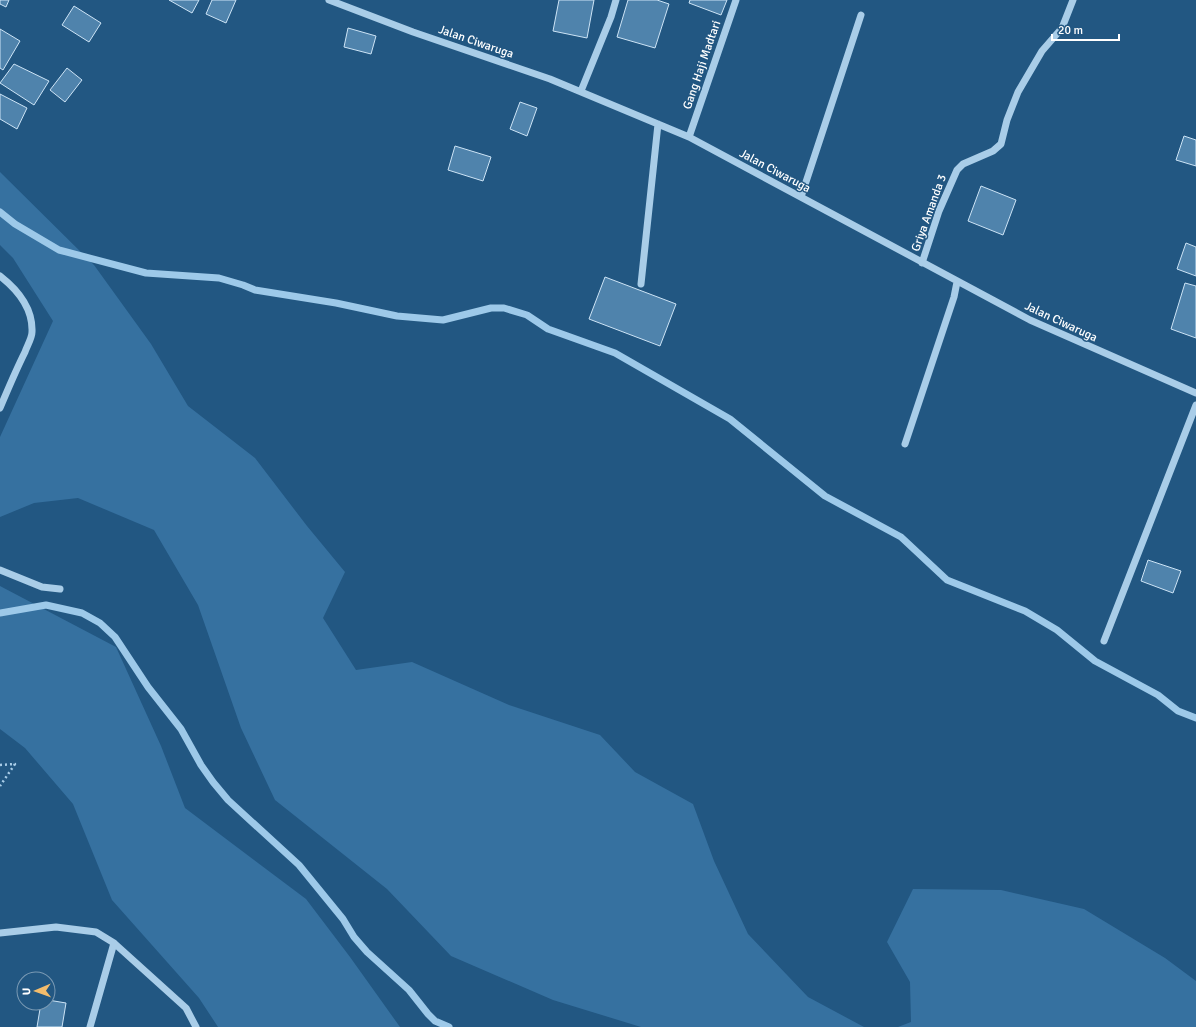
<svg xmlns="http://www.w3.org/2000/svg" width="1196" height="1027" font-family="Signika,sans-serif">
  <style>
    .green { fill: #3671a0 }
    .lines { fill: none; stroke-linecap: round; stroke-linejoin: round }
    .stream { stroke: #9dc9e9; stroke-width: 7 }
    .building { fill: #4f83ac; stroke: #cde4f6 }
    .path { stroke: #a9cde8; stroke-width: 2.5; stroke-dasharray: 2 3; stroke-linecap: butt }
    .minor { stroke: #a9cde8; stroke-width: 7 }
    .labels { text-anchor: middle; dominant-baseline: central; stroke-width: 3; stroke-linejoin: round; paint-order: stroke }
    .street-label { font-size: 12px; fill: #fff; stroke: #225782 }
  </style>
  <rect width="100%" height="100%" fill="#225782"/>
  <path class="green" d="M0,172l94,93 57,79 37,62 67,52 52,68 38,46 -22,46 33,52 56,-8 97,43 91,30 35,37 58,32 21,57 34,73 60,63 56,30h-223l-88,-27 -102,-44 -64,-67 -112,-89 -34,-72 -43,-123 -44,-75 -76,-32 -44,5 -34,14v-80l53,-116 -40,-63 -13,-13z
    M0,586l116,61 45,99 24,62 121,91 44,58 50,70h-182l-19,-29 -87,-98 -39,-96 -48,-56 -25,-19z
    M913,889l88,1 83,19 81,49 31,23v46h-298l13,-5 -1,-40 -23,-40z"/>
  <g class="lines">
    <path class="stream" d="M0,212l15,12 44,26 87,23 73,5 24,7 12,5 81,13 61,13 46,4 48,-12h13l23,7 21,14 67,24 115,66 95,77 76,41 46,43 78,31 32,19 38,31 63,34 20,16 18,7
      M0,613l46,-8 36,8 18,10 15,14 33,50 33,42 20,36 12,17 15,18 71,65 44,54 11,18 13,15 42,38 19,24 7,7 14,6"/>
  </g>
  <path class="building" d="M0,0h9l-3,7 -6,-3z
    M169,0h30l-7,13z
    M212,0h24l-10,23 -20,-9z
    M559,0h35l-7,38 -34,-7z
    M628,0h29l12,4 -14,44 -38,-11z
    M690,0h37l-6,15 -32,-12z
    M74,6l27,17 -12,19 -27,-17z
    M348,28l28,8 -5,18 -27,-7z
    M0,29l20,12 -17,29 -3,-2z
    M14,64l35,17 -15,24 -34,-22z
    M67,68l15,12 -17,22 -15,-12z
    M0,94l27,14 -10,21 -17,-10z
    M520,102l17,6 -10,28 -17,-7z
    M1184,136l12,4v26l-20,-6z
    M455,146l36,11 -8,24 -35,-11z
    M981,186l35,14 -13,35 -35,-14z
    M1186,243l10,4v29l-19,-7z
    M605,277l71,27 -16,42 -71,-27z
    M1185,283l11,3v52l-25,-9z
    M1148,560l33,11 -8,22 -32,-12z
    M48,1000l18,3 -4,24h-25l4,-24h7z"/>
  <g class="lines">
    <path class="path" d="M0,765l15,-1 -15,22"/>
    <path class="minor" d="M329,0l84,32 137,47 139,58 341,183 166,73
      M581,91l30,-74 5,-17
      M689,137l47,-137
      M801,197l60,-182
      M922,263l17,-52 18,-41 6,-6 30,-13 8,-7 6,-24 11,-28 24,-41 20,-23 11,-28
      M0,276c18,14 33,32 32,56 0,6 -5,14 -7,20 -9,18 -17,37 -25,56
      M641,284l17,-160
      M905,444l49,-147 3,-15
      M0,570l42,17 18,2
      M1104,641l92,-236
      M0,933l56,-6 40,5 18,11 72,65 10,19
      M90,1027l24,-84"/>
  </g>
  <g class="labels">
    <g class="street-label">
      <text transform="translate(476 42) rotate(19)">Jalan Ciwaruga</text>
      <text transform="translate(702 65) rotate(-71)">Gang Haji Madtari</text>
      <text transform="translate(775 171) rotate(28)">Jalan Ciwaruga</text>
      <text transform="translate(929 213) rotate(-70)">Griya Amanda 3</text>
      <text transform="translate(1061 322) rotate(25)">Jalan Ciwaruga</text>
    </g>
  </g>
  <g transform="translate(36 991) rotate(268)"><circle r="19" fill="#225782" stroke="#7a9ab4"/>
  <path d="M0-3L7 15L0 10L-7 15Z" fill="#f3bc6c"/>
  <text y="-6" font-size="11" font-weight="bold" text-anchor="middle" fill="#ffffff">U</text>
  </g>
  <path d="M1052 34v6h67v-6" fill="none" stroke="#ffffff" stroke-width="2"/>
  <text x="1058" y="34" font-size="12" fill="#ffffff" stroke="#225782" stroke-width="3" paint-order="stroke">20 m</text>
</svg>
